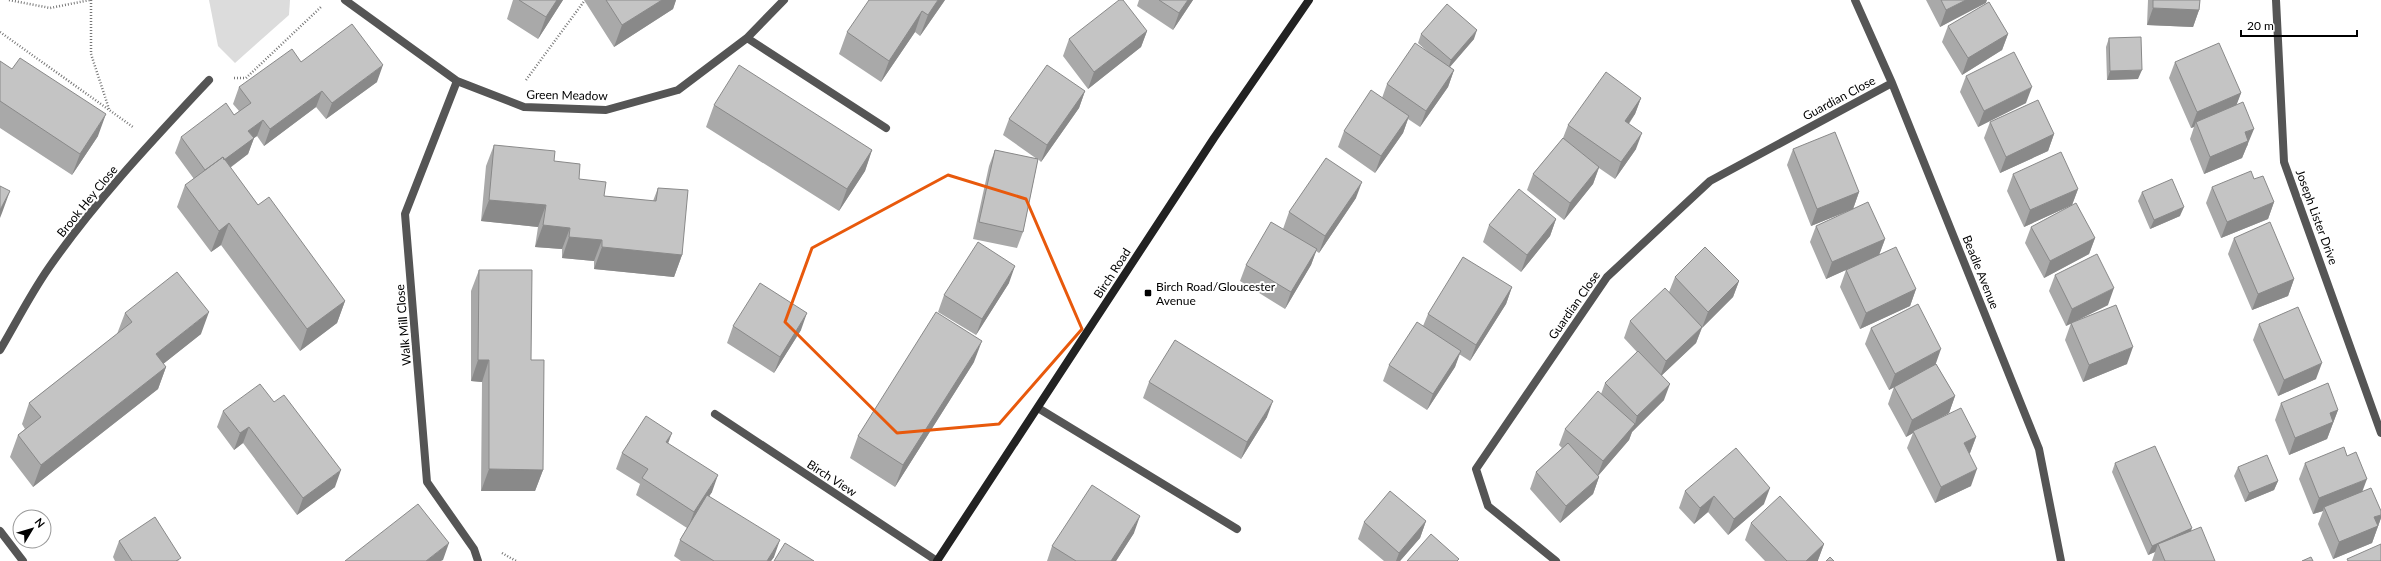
<svg xmlns="http://www.w3.org/2000/svg" width="2381" height="561" font-family="Lato,sans-serif">
  <style>
    .green { fill: #dcdcdc }
    .lines { fill: none; stroke-linecap: round; stroke-linejoin: round }
    .path { stroke: #777; stroke-width: 2.5; stroke-dasharray: 1 2; stroke-linecap: butt }
    .lane { stroke: #555; stroke-width: 8 }
    .street { stroke: #555; stroke-width: 8 }
    .secondary { stroke: #222; stroke-width: 8 }
    .wall { fill: #a9a9a9 }
    .shaded-wall { fill: #898989 }
    .building { fill: #c4c4c4; stroke: #898989 }
    .marked { fill: none; stroke: #e8590c; stroke-width: 3; stroke-linejoin: round }
    .poi-dot { fill: #000; stroke: #fff; stroke-width: 1.5 }
    .labels { text-anchor: middle; dominant-baseline: central; stroke-width: 4; stroke-linejoin: round; paint-order: stroke }
    .street-label { font-size: 12px; fill: #000; stroke: #fff }
    .poi-label { font-size: 12px; fill: #000; stroke: #fff; text-anchor: start }
  </style>
  <rect width="100%" height="100%" fill="#fff"/>
  <path class="green" d="M209,0h81l-1,15 -54,48 -17,-17z"/>
  <g class="lines">
    <path class="path" d="M9,0l41,8 40,-8
      M91,0v54l18,55
      M0,32l133,95
      M234,78h12l75,-71
      M526,80l59,-80
      M502,553l14,8"/>
    <path class="lane" d="M1038,408l199,121"/>
    <path class="street" d="M345,0l112,81 67,26 82,3 72,-20 69,-52 37,-38
      M1855,0l37,83 147,366 22,112
      M2276,0l8,162 97,271
      M747,38l139,90
      M457,81l-52,133 22,268 47,67 4,12
      M0,350c16,-27 30,-55 48,-81 47,-68 105,-129 161,-189
      M715,414l222,147
      M0,531l23,30
      M1556,561l-68,-55 -12,-37 131,-192 103,-96 182,-98"/>
    <path class="secondary" d="M937,561l277,-423 95,-138"/>
  </g>
  <path class="wall" d="M513,0h50l-25,39 -31,-20z
    M584,0h92l-3,9 -59,38z
    M945,0l-25,36 -5,-4 -34,50 -42,-28 8,-22z
    M1139,0h54l-20,30 -36,-24z
    M1926,0h61l-47,27z
    M2148,0h52l-1,10 -6,17 -46,-2z
    M1948,26l60,8 -6,16 -40,25 -20,-33z
    M1147,31l-6,16 -53,42 -25,-33 6,-17z
    M1421,34l53,5 -24,28 4,3 -6,17 -28,40 -12,-8 -5,14 -28,40 -37,-26 6,-16 38,-33 5,-14 42,-31 -11,-10z
    M2109,38l29,41 -31,1 -1,-33z
    M0,61l98,75 -26,39 -72,-47z
    M301,62l76,20 -51,37 -10,-12 -52,39 -7,-10 -3,2 -6,16 -18,14 28,37 87,96 -8,22 -37,28 -79,-106 -10,7 -34,-45 8,-22 9,-6 -19,-26 6,-16 53,-22 5,-4 -6,-7 6,-17z
    M2175,62l66,31 -5,12 12,40 -1,1 -5,12 -38,16 -14,-35 4,-12 -3,1 -22,-50z
    M1966,76l60,27 -48,24 -18,-35z
    M1085,91l-6,17 -38,54 -3,-3 -15,73 -6,16 -44,-9 16,-73 6,-16 42,9 -34,-24 6,-16z
    M1641,98l-6,16 -6,10 7,25 -21,30 -16,-11 -6,16 -29,36 -37,-30 6,-16 30,-36 5,-13z
    M714,105l158,45 -7,21 -26,40 -133,-84z
    M1990,122l64,12 -6,17 -48,22 -16,-35z
    M494,145l60,16 25,18 25,17 49,5 5,-13 24,67 -8,22 -80,-8v-8l-32,-3v-9l-27,-2 3,-20 -57,-6 5,-55z
    M1793,149l66,43 -6,17 -42,17 -24,-61z
    M2013,174l65,15 -6,16 -48,22 -17,-36z
    M2212,187l62,15 -6,17 -47,19 -15,-35z
    M2142,192l38,24 -30,13 -12,-28z
    M1356,198l-37,55 -3,-2 -5,14 -26,44 -45,-28 6,-16 37,-36 6,-17z
    M1556,219l-6,17 -29,36 -38,-30 6,-17z
    M1816,226l69,13 -6,16 37,34 -6,17 -50,23 -20,-42 6,-17 15,-7 -35,16 -16,-37z
    M2031,227l64,11 -6,16 -45,24 -19,-35z
    M2234,238l60,41 -6,17 -36,14 -24,-56z
    M479,270l52,90 12,110 -8,21h-54l1,-109 -11,-1v-90z
    M2055,275l53,30 -42,21 -17,-35z
    M1675,277l64,4 -6,16 -31,31 -6,15 -34,32 2,25 -32,32 -3,8 -31,36 1,1 -6,17 -33,29 -30,-34 6,-17 26,-24 -3,-3 6,-16 36,-35 4,-11 32,-31 -13,-14 6,-17 39,-29z
    M1009,283l-33,52 -38,-23 6,-17z
    M1512,287l-6,17 -36,57 -11,-7 -4,13 -28,43 -44,-29 6,-16 34,-39 5,-12z
    M125,313l76,21 -38,30 3,3 -8,22 -125,98 -23,-30 8,-22 7,-6 -3,-5 7,-21 88,-69z
    M2071,323l56,41 -44,18 -18,-42z
    M2259,324l57,55 -38,17 -25,-56z
    M733,326l68,4 -27,43 -47,-30z
    M1871,328l65,36 19,32 -6,17 -12,6 39,18 -6,16 -1,1 2,32 -36,17 -28,-55 6,-15 -7,4 -18,-33 6,-17 -5,3 -24,-46z
    M974,362l-79,125 -45,-29 8,-22z
    M1149,382l118,35 -26,42 -98,-61z
    M274,402l61,85 -38,28 -54,-72 -9,7 -17,-23 6,-16z
    M2281,403l57,7 -11,29 -38,16 -14,-35z
    M668,443l44,49 -3,4 65,61 -3,4h-90l-7,-5 6,-16 7,-12 -51,-33 4,-11 -24,-15 6,-16z
    M2115,463l76,68 24,30h-63l3,-9 -7,3 -36,-83z
    M2305,463l57,29 19,26 -9,25 -39,16 -15,-35 5,-13 -10,3 -14,-35z
    M2238,467l40,14 -4,9 -29,12 -11,-26z
    M1685,491l79,13 -36,31 -20,-23 -14,12 -15,-16z
    M1426,521l-6,17 -20,23h-16l-26,-22 6,-17z
    M1751,523l73,21 -6,16v1h-53l-20,-21z
    M1134,533l-18,28h-69l5,-15z
    M119,541l61,20h-65l-2,-4z"/>
  <path class="shaded-wall" d="M557,0h6l-25,39 8,-22z
    M662,0h14l-3,9 -59,38 8,-22z
    M938,0h7l-25,36 8,-21z
    M1188,0h5l-20,30 6,-17z
    M1966,0h21l-1,3 -46,24 6,-17z
    M2153,8l46,2 -6,17 -46,-2z
    M922,11l-7,21 -34,50 8,-21z
    M1477,30l-3,9 -26,30 3,-9z
    M1147,31l-6,16 -53,42 6,-17z
    M2008,34l-6,16 -40,25 6,-17z
    M383,65l-6,17 -51,37 6,-16z
    M1454,70l-6,17 -28,40 6,-16z
    M2142,70l-4,9 -31,1 3,-9z
    M2032,87l-6,16 -48,24 6,-16z
    M322,91l-6,16 -52,39 6,-17z
    M1085,91l-6,17 -38,54 6,-17z
    M2241,93l-6,16 -39,13 -2,5 -3,1 6,-16z
    M1641,98l-6,16 -16,23 6,-16z
    M106,114l-8,22 -26,39 8,-21z
    M1409,116l-6,17 -28,40 6,-17z
    M263,120l-6,16 -3,2 -6,16 -47,35 47,-58z
    M2254,129l-12,29 -38,16 6,-17 35,-25z
    M1642,133l-6,16 -21,30 6,-17z
    M2054,134l-6,17 -48,22 6,-16z
    M872,150l-7,21 -26,40 8,-22z
    M1599,167l-6,17 -29,36 6,-17z
    M1362,182l-6,16 -37,55 6,-17z
    M2078,189l-6,16 -48,22 6,-17z
    M10,191l-8,22 -2,5v-8z
    M1859,192l-6,17 -42,17 6,-17z
    M489,200l57,5 -8,22 -57,-6z
    M2274,202l-6,17 -47,19 6,-16z
    M2184,207l-4,9 -30,13 4,-9z
    M1556,219l-6,17 -29,36 6,-17z
    M229,223l-8,22 -10,7 8,-21z
    M543,225l27,3 -8,21 -27,-2z
    M569,237l33,3 -8,21 -32,-3z
    M2095,238l-6,16 -45,24 6,-17z
    M1885,239l-6,16 -53,24 6,-17z
    M602,247l80,8 -8,22 -80,-8z
    M1317,249l-6,16 -26,44 6,-17z
    M1015,266l-6,17 -33,52 6,-16z
    M2294,279l-6,17 -36,14 6,-16z
    M1739,281l-6,16 -31,31 6,-16z
    M1512,287l-6,17 -36,57 6,-16z
    M2114,288l-6,17 -42,21 6,-17z
    M1916,289l-6,17 -50,23 6,-16z
    M345,301l-8,22 -37,28 7,-22z
    M209,312l-8,22 -53,42 8,-22z
    M807,313l-6,17 -27,43 6,-16z
    M1702,327l-6,16 -36,34 6,-16z
    M982,341l-8,21 -79,125 8,-22z
    M2133,347l-6,17 -44,18 6,-17z
    M1941,349l-6,17 -46,24 6,-16z
    M1461,351l-6,16 -28,43 6,-16z
    M478,360h11l-7,22 -11,-1z
    M2322,363l-6,16 -38,17 6,-16z
    M166,367l-8,22 -125,98 8,-22z
    M1670,384l-6,16 -32,32 -3,8 -32,37 6,-16 32,-37 2,-8z
    M1955,396l-6,17 -35,20 -1,-2v2l-7,4 6,-17z
    M1273,401l-6,16 -26,42 6,-17z
    M2338,410l-11,29 -38,16 6,-17 35,-25z
    M249,427l-6,16 -9,7 6,-17z
    M672,433l-6,16v-7z
    M1976,437l-6,16 -12,6 6,-16z
    M489,469l54,1 -8,21h-54z
    M1977,469l-6,17 -36,17 6,-16z
    M341,470l-6,17 -38,28 6,-17z
    M718,475l-6,17 -24,36 6,-16z
    M1599,477l-6,17 -33,29 6,-17z
    M2367,479l-6,16 -37,12 -1,4 -10,3 6,-16z
    M2278,481l-4,9 -29,12 4,-9z
    M1770,488l-6,16 -36,31 6,-16z
    M1714,496l-6,16 -14,12 6,-16z
    M2381,515v3l-9,25 -39,16 6,-17 35,-25z
    M1140,516l-6,17 -18,28h-5z
    M1426,521l-6,17 -20,23h-4l3,-8z
    M2192,528l-3,9 -31,7 -3,8 -7,3 4,-9z
    M780,540l-6,17 -3,4h-4z
    M449,543l-6,17 -2,1h-15z
    M1824,544l-6,16v1h-12z"/>
  <path class="building" d="M519,0h38l-11,17z
    M606,0h56l-40,25z
    M869,0h69l-10,15 -6,-4 -33,50 -42,-29z
    M1119,0h4l24,31 -53,41 -25,-33z
    M1159,0h29l-9,13z
    M1941,0h25l-20,10z
    M2153,0h47l-1,10 -46,-2z
    M1989,2l19,32 -40,24 -20,-32z
    M1447,4l30,26 -26,30 -30,-26z
    M352,24l31,41 -51,38 -10,-12 -52,38 -7,-9 -15,11 6,7 -30,22 -1,-3 -18,13 -24,-33 45,-34 8,12 17,-12 -12,-16 53,-38 9,13z
    M2141,37l1,33 -32,1 -1,-33z
    M1415,43l39,27 -28,41 -39,-27z
    M2219,43l22,50 -44,19 -22,-50z
    M2014,52l18,35 -48,24 -18,-35z
    M20,58l86,56 -26,40 -80,-53v-40l12,8z
    M739,65l133,85 -25,39 -133,-84z
    M1047,65l38,26 -38,54 -38,-26z
    M1606,72l35,26 -16,23 17,12 -21,29 -53,-37z
    M1371,90l38,26 -28,40 -37,-25z
    M2038,100l16,34 -48,23 -16,-35z
    M2243,102l11,27 -9,3 3,9 -38,16 -14,-35z
    M1835,132l24,60 -42,17 -24,-60z
    M1563,138l36,29 -29,36 -37,-29z
    M494,145l61,6 -1,10 26,3 -1,15 27,3 -2,14 52,5 2,-13 30,2 -6,65 -80,-8v-7l-33,-3 1,-9 -27,-3 3,-20 -57,-5z
    M995,150l43,9 -15,73 -44,-10z
    M2061,152l17,37 -48,21 -17,-36z
    M223,157l35,48 11,-8 76,104 -38,28 -78,-106 -10,8 -34,-46z
    M1326,158l36,24 -37,54 -36,-24z
    M2251,171l3,8 9,-3 11,26 -47,20 -15,-35z
    M2172,179l12,28 -30,13 -12,-28z
    M0,186l10,5 -10,19z
    M1519,189l37,30 -29,36 -38,-30z
    M1868,202l17,37 -53,23 -16,-36z
    M2076,203l19,35 -45,23 -19,-34z
    M1271,222l46,27 -26,43 -45,-27z
    M2270,222l24,57 -36,15 -24,-56z
    M978,242l37,24 -33,53 -38,-24z
    M1705,247l34,34 -31,31 -33,-35z
    M1896,247l20,42 -50,24 -20,-43z
    M2097,254l17,34 -42,21 -17,-34z
    M1463,257l49,30 -36,58 -48,-31z
    M479,270h53l-1,90h13l-1,110 -54,-1v-109h-11z
    M177,272l32,40 -53,42 10,13 -125,98 -23,-30 23,-18 -12,-14 103,-81 -7,-9z
    M760,283l47,30 -27,44 -47,-31z
    M1665,288l37,39 -36,34 -36,-40z
    M1918,304l23,45 -46,25 -24,-46z
    M2116,305l17,42 -44,18 -18,-42z
    M2298,307l24,56 -38,17 -25,-56z
    M936,312l46,29 -79,124 -45,-29z
    M1417,322l44,29 -28,43 -44,-29z
    M1175,340l98,61 -26,41 -98,-60z
    M1638,351l32,33 -33,32 -32,-33z
    M1936,364l19,32 -43,24 -18,-33z
    M2328,383l10,27 -8,3 3,9 -38,16 -14,-35z
    M260,384l14,18 10,-7 57,75 -38,28 -54,-71 -9,6 -17,-22z
    M1598,391l37,33 -32,37 -38,-32z
    M1961,408l15,29 -12,6 13,26 -36,18 -28,-56z
    M646,416l26,17 -6,9 52,33 -24,37 -52,-34 6,-9 -26,-16z
    M1568,443l31,34 -33,29 -30,-34z
    M2155,446l37,82 -40,18 -37,-83z
    M2344,447l3,9 9,-4 11,27 -48,19 -14,-35z
    M1736,448l34,40 -36,31 -20,-23 -14,12 -15,-17z
    M2267,455l11,26 -29,12 -11,-26z
    M1092,485l48,31 -29,45h-35l-24,-15z
    M2371,488l10,23v4l-7,2 4,9 -39,16 -15,-35z
    M1390,491l36,30 -27,32 -35,-31z
    M707,495l73,45 -13,21h-53l-34,-21z
    M1780,496l44,48 -18,17h-19l-36,-38z
    M418,504l31,39 -23,18h-81z
    M155,517l26,41 -5,3h-44l-13,-20z
    M2201,527l14,34h-50l-7,-17z
    M1431,534l28,25 -2,2h-50z
    M785,543l29,18h-40z
    M2381,544v17h-33l-1,-2z
    M1830,557l4,4h-8z
    M2311,557l2,4h-11z"/>
  <path class="marked" d="M948,175l78,24 56,130 -83,95 -102,9 -112,-111 27,-74z"/>
  <rect class="poi-dot" x="1144" y="289" width="8" height="8" rx="2"/>
  <g class="labels">
    <g class="street-label">
      <text transform="translate(567 95) rotate(1)">Green Meadow</text>
      <text transform="translate(1839 98) rotate(-28)">Guardian Close</text>
      <text transform="translate(87 201) rotate(-51)">Brook Hey Close</text>
      <text transform="translate(2317 217) rotate(70)">Joseph Lister Drive</text>
      <text transform="translate(1981 272) rotate(68)">Beadle Avenue</text>
      <text transform="translate(1112 273) rotate(-57)">Birch Road</text>
      <text transform="translate(1574 305) rotate(-55)">Guardian Close</text>
      <text transform="translate(403 325) rotate(-95)">Walk Mill Close</text>
      <text transform="translate(832 478) rotate(33)">Birch View</text>
    </g>
    <g class="poi-label">
      <text x="1156" y="286">Birch Road/Gloucester<tspan x="1156" dy="14">Avenue</tspan></text>
    </g>
  </g>
  <g transform="translate(32 529) rotate(52)"><circle r="19" fill="#ffffff" stroke="#999999"/>
  <path d="M0-3L7 15L0 10L-7 15Z" fill="#000000"/>
  <text y="-6" font-size="11" font-weight="bold" text-anchor="middle" fill="#000000">N</text>
  </g>
  <path d="M2241 30v6h116v-6" fill="none" stroke="#000000" stroke-width="2"/>
  <text x="2247" y="30" font-size="12" fill="#000000" stroke="#ffffff" stroke-width="3" paint-order="stroke">20 m</text>
</svg>
